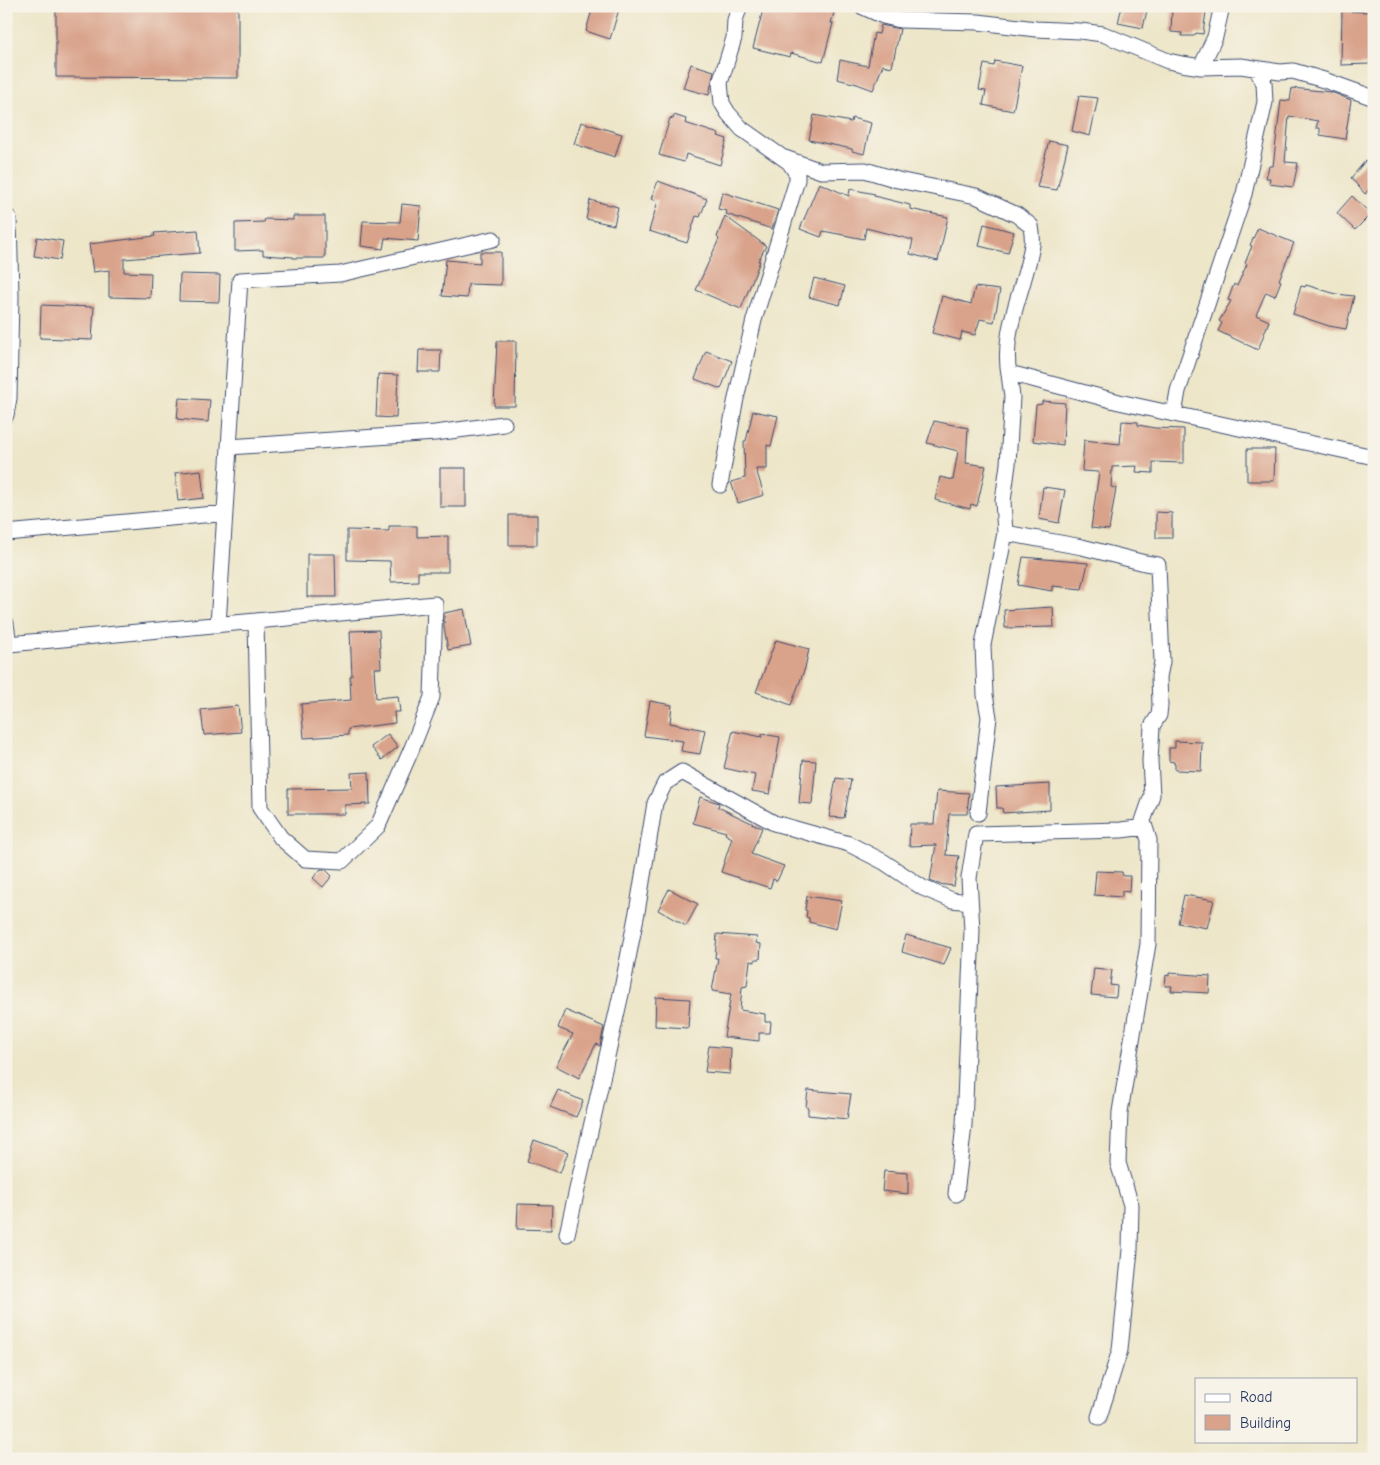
<svg xmlns="http://www.w3.org/2000/svg" width="1380" height="1465" font-family="'Comic Neue',sans-serif">
  <style>
    .building { fill: #d9a28a }
    .lines { fill: none; stroke-linecap: round; stroke-linejoin: round }
    .minor-casing { stroke: #3a4a6e; stroke-width: 17 }
    .minor { stroke: #fff; stroke-width: 15 }
  </style>
  <rect width="100%" height="100%" fill="#f7f3e8"/>
  <filter id="ink" filterUnits="userSpaceOnUse"><feTurbulence type="fractalNoise" baseFrequency=".02" numOctaves="2"/><feDisplacementMap in="SourceGraphic" scale="10" xChannelSelector="R" yChannelSelector="G"/><feConvolveMatrix kernelMatrix="1 2 1 2 8 2 1 2 1" color-interpolation-filters="sRGB"/></filter>
  <filter id="wash" filterUnits="userSpaceOnUse"><feTurbulence type="fractalNoise" baseFrequency=".0096" numOctaves="4" result="noise"/><feDisplacementMap in="SourceGraphic" scale="20" xChannelSelector="R" yChannelSelector="G"/><feGaussianBlur stdDeviation="1.12" result="paint"/><feColorMatrix in="noise" values="0 0 0 0 0 0 0 0 0 0 0 0 0 0 0 0 0 1.4 0 .05"/><feComposite in="paint" operator="in"/></filter>
  <g filter="url(#wash)">
    <rect width="100%" height="100%" fill="#ede6c9"/>
    <g id="blocks">
      <path class="building" d="M56,6h182v72l-182,-1z
        M593,6h27l-10,33 -24,-8z
        M764,6h62l9,3 -4,14h2l-10,39 -32,-9 -1,4 -37,-9z
        M1122,6h26l-5,22 -25,-5z
        M1172,8l34,3 -3,23 -7,-1 -2,3h-13l1,-3 -11,-1z
        M1342,11l28,1v52l-29,1z
        M881,25l19,4 -8,38 -9,-2 -10,25 -16,-6 -20,-5 3,-19 28,6 6,-33 5,1z
        M995,61l27,5 -9,45 -30,-6 3,-14 -7,-1 5,-26 10,2z
        M691,64l23,7 -5,24 -26,-7z
        M1292,88l39,4 20,8 -6,39 -25,-4v-7h-4l2,-7 -29,-5 -4,46 13,1 -5,24 -24,-3 1,-6h-4l3,-12h4l8,-66 9,1z
        M1079,96l19,2 -8,38 -18,-5z
        M674,115l12,4 -1,4 34,11 -1,2 9,3 -7,26 -34,-11 -2,8 -25,-7 11,-37 3,1z
        M814,115l37,7 1,-4 19,5 -7,31 -12,-3v-2l-43,-9z
        M581,122l41,12 -7,23 -41,-13z
        M1049,141l19,4 -11,45 -20,-3z
        M1366,160l8,8v15l-9,11 -14,-16z
        M658,181l49,18 -7,18 -4,-1 -9,27 -38,-12 9,-30 -7,-2z
        M819,183l30,13 1,-7 25,5 -1,2 36,9v4l38,8 -10,44 -28,-7 3,-14 -47,-12 -2,11 -41,-8 -2,6 -21,-8z
        M722,192l56,18 -6,19 -46,-15 1,-3 -9,-2z
        M1352,196l19,18 -16,16 -18,-17z
        M590,200l28,7 -4,18 -28,-6z
        M402,204l19,2 -3,35 -33,-3 -2,11 -22,-3 2,-25 37,1z
        M293,216h32v42h-32v-1l-30,-2v-5l-28,1v-28l29,-1 1,-3 28,1z
        M725,216l41,30 -8,15h2l-19,48 -45,-19 23,-51 -2,-2z
        M984,224l30,8 -6,21 -29,-7z
        M1258,228l36,15 -15,37 2,1 -6,15 -9,-4 -10,23 13,6 -11,29 -40,-19 4,-8 -3,-2 12,-20 -3,-1 6,-16 3,2 10,-22 -2,-1 7,-17 -2,-1z
        M198,230l2,23 -76,6v13l27,1 -1,25 -41,-1v-27l-16,2 -4,-28 66,-8 -1,-3z
        M37,237l26,4 -3,19 -26,-4z
        M480,252h21v33l-33,-1 -1,14 -25,-2 4,-36 34,3z
        M180,274l40,1 -1,27 -40,-1z
        M814,278l31,8 -5,19 -31,-8z
        M1306,285l30,9 18,2 -8,33 -17,-3 -36,-12 8,-28 4,1z
        M975,287l25,3 -6,32 -14,-3 -5,16 -13,-3 -2,8 -28,-7 10,-37 29,8z
        M41,305l53,2 -2,33 -52,-2z
        M497,341h19l-1,65h-21z
        M419,350h22l-1,22h-22z
        M706,351l26,10 -11,28 -26,-10z
        M378,374l20,1 -2,43 -20,-1z
        M179,398l31,2 -2,22 -31,-3z
        M1042,401l23,2 -2,42 -30,-4 3,-36 6,-1z
        M753,411l25,5 -7,30 -4,-1v24h-11l8,26 -26,8 -7,-21 14,-4 -1,-37h2z
        M934,421l34,7 -2,35 20,3 -9,40 -6,-2 -1,5 -35,-9 5,-23 13,3 5,-29 -31,-8z
        M1122,421l16,1v3l17,3 29,1v34l-31,-1v11l-17,-1 1,-6 -25,1 -1,20 5,1 -7,42 -18,-2 8,-56 -17,-1 2,-31 36,4z
        M1247,449h28l-1,32h-27z
        M440,468h26v39h-26z
        M201,470l3,28 -26,3 -3,-28z
        M1043,487l22,3 -6,33 -20,-4z
        M1156,512l16,1v25h-16z
        M509,515h28v30h-28z
        M389,526h28v11l31,-1v36h-30v9l-27,1 -1,-21 -43,-1v-30l42,1z
        M307,554h28l1,43h-29z
        M1023,557l65,6 -6,26 -30,-3v5l-34,-6z
        M1053,607l1,20 -49,1 -1,-18z
        M464,609l7,37 -23,4 -4,-23v-14z
        M379,630l2,38h-7l2,30 22,-2 2,16h-6l1,11 -47,6v6l-44,3 -3,-34 50,-4 -1,-24h2l-2,-45z
        M776,640l33,9 -4,19 -14,37 -35,-13z
        M650,701l22,4 -2,18 35,7 -5,24 -19,-3 2,-10 -39,-5z
        M238,706l3,26 -37,3 -3,-25z
        M733,731l29,6v-3l18,3 -10,57 -18,-3 3,-16 -31,-7z
        M388,734l10,13 -16,13 -11,-13z
        M1175,741l27,1 -1,29 -26,-1v-6h-1v-2l-5,-1v-13h6z
        M803,760l13,1 -4,43 -13,-1z
        M369,772l1,32 -25,1v9h-57v-25l64,-1 -1,-15z
        M836,778l15,2 -7,38 -15,-1z
        M1050,784v26l-47,3 -1,-5h-5l-1,-21z
        M937,791l32,2 -2,21h-18l-3,41 13,1 -5,30 -16,-2 -8,-3 6,-36 -27,1 1,-22h24z
        M700,797l16,5 3,1 -1,4 44,21 -11,26 33,12 -7,15 -4,-2 -3,9 -49,-16 11,-34 -7,-4 1,-2 -33,-9z
        M321,869h4l7,7 -9,11 -10,-9z
        M1096,871l26,1 1,4h7l-1,16 -7,-1v6l-28,-2z
        M669,889l29,15 -12,22 -28,-16z
        M1184,895l30,5 -7,28 -29,-5z
        M807,896l35,5 -6,28 -27,-7v-4l-3,-1 1,-6 -2,-1z
        M717,934l40,3 -1,6 5,1 -1,15h-5v3l-5,-1 -3,25 -5,1 -2,23 25,4v8h6l-1,11h-11v8l-35,-4 7,-43 -19,-3 6,-33h-3z
        M906,935l45,13 -7,17 -42,-13z
        M1094,968l18,2 -2,15 7,1 -1,11 -25,-2z
        M1169,973l41,3 -1,17 -38,-2 1,-5h-7l1,-11 3,1z
        M656,997l34,2 -2,29 -33,-2z
        M565,1010l39,17 -4,19 -4,-2 -17,34 -23,-12 17,-32 -15,-6z
        M709,1046l22,2 -1,26 -25,-2z
        M558,1090l25,11 -7,16 -26,-10z
        M808,1090l43,4 -4,25 -39,-4v-7l-2,-1z
        M534,1140l34,12 -8,21 -33,-12z
        M884,1171l24,2v21l-26,-3z
        M518,1204l34,1 -1,25 -34,-1z"/>
    </g>
  </g>
  <g filter="url(#ink)">
    <use href="#blocks" fill-opacity="0" stroke="#3a4a6e" stroke-width="1"/>
    <g class="lines">
      <g class="minor-casing">
        <path id="minor" d="M861,6l22,10 17,4 78,2 58,7 44,2 23,3 65,27 14,3 19,3 40,-1 39,6 13,-1 31,9 50,18
          M1201,67l14,-30 7,-31
          M1256,69l8,14 1,19 -21,92 -66,197 -4,23 200,43
          M785,158l36,13 44,-1 33,10 78,16 41,19 14,11c1,6 2,13 1,19 -7,43 -31,85 -23,129
          M6,415l3,-17 2,-102 -2,-78
          M229,447l11,-167 100,-6 153,-35
          M720,485l15,-82 19,-83 43,-140v-6l-8,-12 -47,-33 -14,-16 -6,-10 -2,-20 14,-45 1,-18 5,-14
          M6,533l219,-20
          M1005,533l77,14 63,16 13,2 4,97 -3,15 1,28 -1,10 -7,11 -2,35 2,34 -9,26 6,19 -1,104 -28,168 -2,51 13,42 -1,45 -10,100 -21,67
          M6,624l3,20h-3
          M218,625l11,-178 206,-14 69,-9
          M9,644l247,-23 4,187 21,30 24,21 37,2 36,-35 34,-78 20,-51 3,-93 -179,17
          M978,813l11,-96 -4,-22 -2,-50 22,-112 -2,-32 5,-37 4,-67 -3,-23 8,1 102,27 55,12
          M956,1194l8,-69 8,-195 -3,-52 7,-44 145,-4 24,-3
          M567,1234l54,-240 16,-82 18,-109 10,-20 17,-11 92,51 75,21 35,18 39,26 29,12 18,2"/>
      </g>
      <use href="#minor" class="minor"/>
    </g>
  </g>
  <rect width="1380" height="1465" fill="none" stroke="#f7f3e8" stroke-width="25"/>
  <rect x="1195" y="1378" width="162" height="65" fill="#f7f3e8" stroke="#9fa5b1"/>
  <rect x="1205" y="1394" width="25" height="8" fill="#ffffff" stroke="#9fa5b1"/>
  <text x="1240" y="1402" font-size="15" fill="#1b2f5e">Road</text>
  <rect x="1205" y="1415" width="25" height="15" fill="#d9a28a" stroke="#9fa5b1"/>
  <text x="1240" y="1428" font-size="15" fill="#1b2f5e">Building</text>
</svg>
